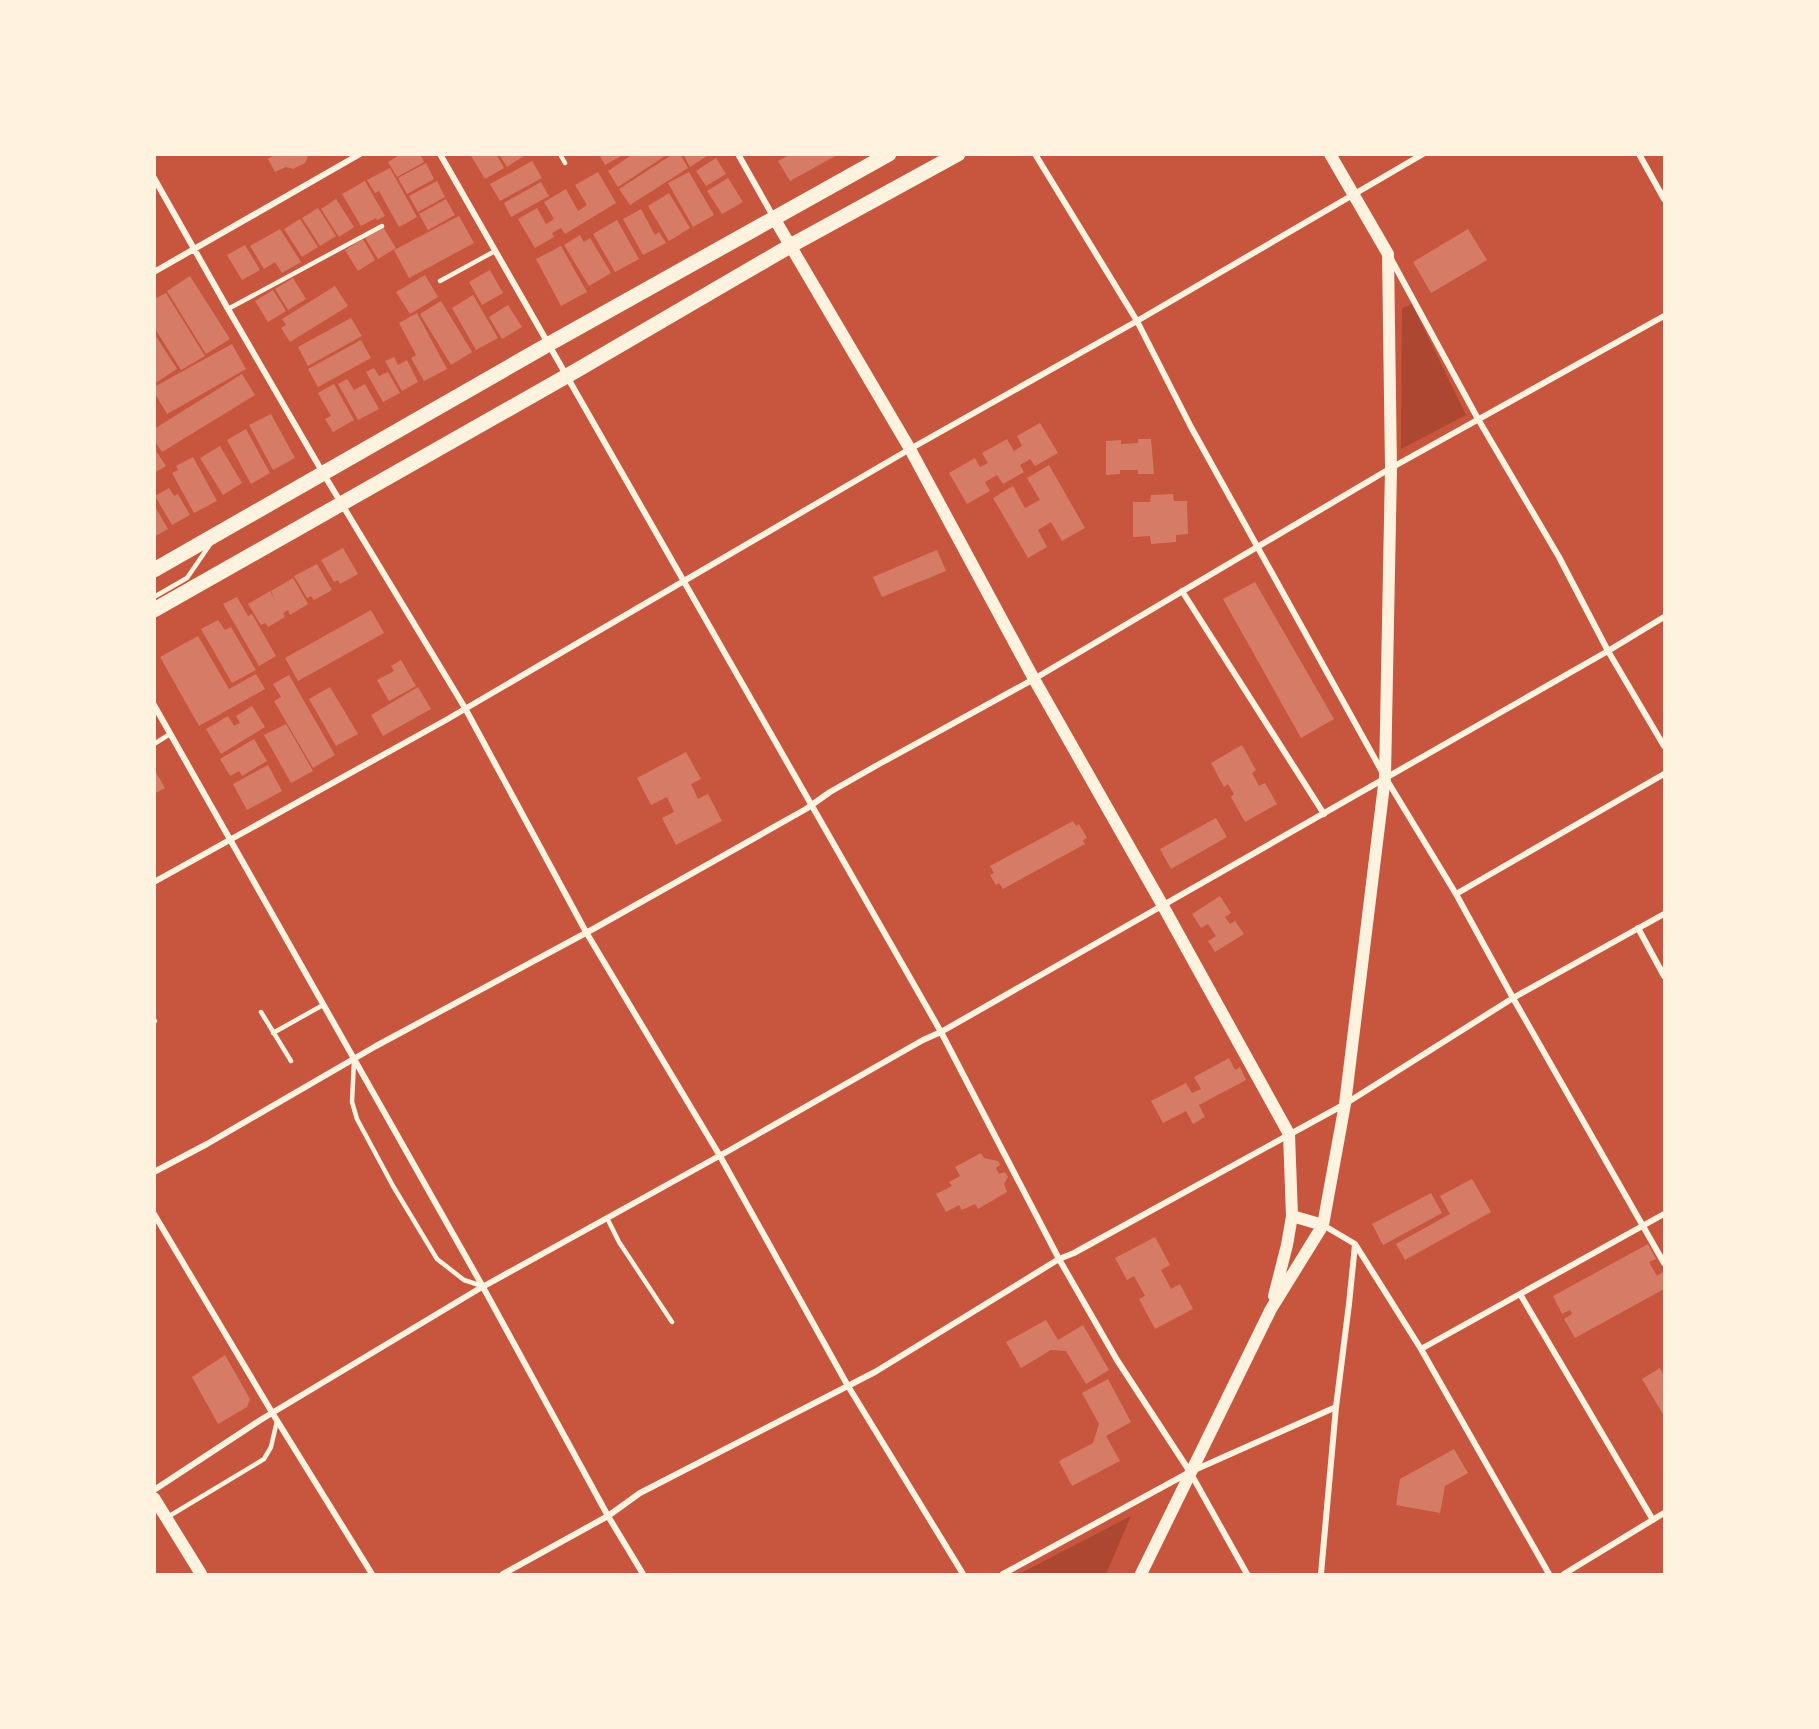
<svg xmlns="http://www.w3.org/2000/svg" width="1819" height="1729" font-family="'Asap Condensed',sans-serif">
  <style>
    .green { fill: #ae4732 }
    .building { fill: #d67c66 }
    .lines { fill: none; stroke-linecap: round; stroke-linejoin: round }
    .service { stroke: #fff3e0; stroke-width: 4.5 }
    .minor { stroke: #fff3e0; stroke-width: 6 }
    .secondary { stroke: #fff3e0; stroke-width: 12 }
    .primary { stroke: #fff3e0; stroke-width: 15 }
  </style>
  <rect width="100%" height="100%" fill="#c8553d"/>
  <path class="green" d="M1412,304l54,111 -65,34 1,-141z
    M1131,1516l-25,58h-87z"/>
  <path class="building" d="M276,154h33l-4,9 -12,6 -7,-2 -11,5 -7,-13z
    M401,154h19l4,8 -27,15 -9,-15z
    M470,154h26l8,14 -19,11z
    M499,154h28l-20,13z
    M599,154h26l-20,11z
    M633,154h35l-50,33 -10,-16z
    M673,154h7l8,14 -58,37 -11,-16z
    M683,154h27l-20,13z
    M791,154h48l-49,27 -12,-20z
    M716,158l10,16 -20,12 -10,-15z
    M532,161l10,17 -42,23 -10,-17z
    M426,163l8,16 -27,15 -9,-16z
    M390,168l27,49 -18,10 -20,-36 -4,2 -8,-13z
    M598,172l18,31 -51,31 -4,-6 -9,5 2,4 -19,11 -17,-29 19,-11 9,16 8,-5 -10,-17 22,-13 12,22 9,-6 -12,-20z
    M689,172l25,43 -21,12 -25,-44z
    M728,178l15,24 -21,12 -15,-23z
    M365,181l20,35 -8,4 -1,-2 -15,8 -19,-32z
    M437,181l8,16 -27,15 -9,-16z
    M541,182l8,14 -38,21 -7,-14z
    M669,193l21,35 -21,13 -21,-35z
    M336,199l18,28 -15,10 -18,-28z
    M446,199l9,16 -27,15 -9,-16z
    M318,208l18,28 -16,10 -18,-28z
    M641,209l14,26 4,-3 7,11 -23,12 -20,-36z
    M459,216l15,27 -65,35 -15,-28z
    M300,219l18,28 -16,10 -18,-28z
    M617,220l22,39 -24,13 -22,-38z
    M383,227l13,21 -18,11 -13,-21z
    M280,229l21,33 -19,11 -7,-11 -11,7 -14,-23z
    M1468,229l19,31 -56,33 -18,-31z
    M580,235l4,7 6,-4 21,35 -22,13 -25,-41z
    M363,239l12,21 -17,11 -13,-21z
    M245,245l15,25 -18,10 -15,-25z
    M561,246l26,46 -26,14 -25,-47z
    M490,270l13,23 -21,12 -13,-23z
    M425,275l13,22 -28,17 -14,-22z
    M190,276l40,63 -24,15 -39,-63z
    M293,278l13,21 -18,11 -13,-21z
    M335,286l13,20 -58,36 -9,-14 5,-3 -4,-6z
    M273,290l13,21 -18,11 -13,-21z
    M166,293l39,63 -24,14 -27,-43v-28z
    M473,295l25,43 -22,12 -24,-42z
    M441,301l31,51 -21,13 -31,-51z
    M508,305l14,22 -20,12 -13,-22z
    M417,313l30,56 -23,12 -13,-23 5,-3 -17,-32z
    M351,318l11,18 -54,30 -10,-19z
    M154,333l23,36 -23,15z
    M361,340l10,18 -53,29 -10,-18z
    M232,344l14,25 -79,45 -13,-22v-5z
    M394,357l4,8 9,-5 11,22 -16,9 -17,-30z
    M374,368l5,8 9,-4 12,21 -17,9 -17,-30z
    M242,374l13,21 -93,57 -8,-12v-11z
    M347,379l7,11 11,-6 14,25 -21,11 -20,-36z
    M334,384l20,36 -21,12 -8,-13 6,-3 -13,-23z
    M271,414l24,44 -22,12 -24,-45z
    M1040,423l18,30 -23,13 -5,-7 -10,6 4,7 -21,12 -6,-9 -12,7 5,9 -23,13 -18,-31 26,-15 5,9 8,-4 -6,-10 25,-14 7,12 8,-5 -5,-10z
    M246,429l24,44 -19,11 -24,-44z
    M1138,439h13l3,35h-16v-4h-18v4l-14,1v-34l15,-1v4l17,-1z
    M220,446l22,37 -19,12 -23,-37z
    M154,448l12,18 -12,7z
    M193,457l24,44 -23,12 -22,-40 6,-3 -2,-4z
    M1049,465l36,63 -23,13 -11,-19 -13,8 9,17 -19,11 -35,-60 20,-12 12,22 15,-8 -13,-22z
    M169,488l5,8 4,-2 12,21 -18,10 -17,-29z
    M1173,494l1,7h13l1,33 -12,1v7l-25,2 -1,-8 -17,1v-35h17l1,-7z
    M154,505l14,24 -14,8z
    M343,548l15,26 -18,10 -2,-4 -4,2 -13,-22z
    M937,550l9,21 -64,26 -9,-20z
    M317,564l15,26 -18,10 -3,-4 -4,2 -13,-22z
    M293,578l15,26 -18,11 -2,-5 -5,3 2,4 -17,10 -3,-4 -4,2 -13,-21 22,-13 6,11 -5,-11z
    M1255,582l79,137 -33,19 -78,-139z
    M237,597l11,19 4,-2 24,42 -17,10 -36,-62z
    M371,610l13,23 -86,48 -13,-23z
    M218,620l7,10 6,-3 25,43 -24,13 -31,-54z
    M198,636l31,53 27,-15 9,15 -66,37 -39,-69z
    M401,660l15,26 -27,15 -12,-21 17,-9 -3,-5z
    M289,675l46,80 -22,13 -39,-67 7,-4 -8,-13z
    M330,687l28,47 -22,12 -27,-47z
    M418,687l13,22 -48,27 -12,-21z
    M252,706l13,21 -44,27 -15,-25 22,-13 6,10 6,-3 -4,-7z
    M286,724l27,47 -22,12 -27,-48z
    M254,739l13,22 -25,15 -3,-5 -9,5 -10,-17z
    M1242,745l14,25 -4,3 7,13 6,-3 12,21 -32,18 -14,-25 3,-3 -6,-10 -4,3 -13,-24z
    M686,752l15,27 -10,5 7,15 10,-5 14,27 -46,24 -14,-27 12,-6 -7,-15 -16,8 -14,-27z
    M268,765l14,26 -35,19 -14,-26z
    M154,769l11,19 -11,6z
    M1216,818l11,19 -56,32 -11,-20z
    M1073,821l3,5 3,-2 8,14 -4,2 2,4 -82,45 -4,-6 -3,2 -6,-10 4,-2 -4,-7z
    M1220,896l11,17 -6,4 5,7 5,-3 9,13 -29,18 -7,-11 8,-5 -8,-12 -7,4 -9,-14z
    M1229,1058l6,12 5,-3 6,13 -47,25 6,12 -12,7 -7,-13 -23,12 -12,-22 35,-18 6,10 9,-4 -7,-12z
    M981,1153l3,5 14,3 2,4 -4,3 3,6 6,-2 3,5 -4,7 3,8 -29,17 -3,-5 -13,6 -3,-5 -13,7 -10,-18 16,-8 -3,-4 11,-6 -5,-9z
    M1472,1179l19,33 -86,48 -9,-16 54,-30 -10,-18z
    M1431,1193l11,20 -59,32 -11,-21z
    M1155,1237l15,28 -9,5 10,19 9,-5 13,25 -38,20 -16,-30 6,-3 -11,-20 -7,4 -12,-22z
    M1648,1244l8,15 -7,3 8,14 7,-5v18l-89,49 -11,-19 8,-5 -2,-4 -8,4 -9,-18z
    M1046,1320l12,20 25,-15 26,45 -23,14 -20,-33 -15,-1 -30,18 -15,-26z
    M225,1355l25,44 -3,8 -29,17 -26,-47z
    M1660,1368l4,8v40l-22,-37z
    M1108,1379l23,43 -25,14 14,25 -48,25 -13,-25 34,-18 6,-19 -17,-31z
    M1454,1449l14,24 -23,13 -5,27 -44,-8 4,-26z"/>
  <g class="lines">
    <path class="service" d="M560,154l5,9
      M440,281l55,-30
      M228,309l154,-83
      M154,597l33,-19 24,-35
      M154,744l16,-10
      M261,1012l30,49
      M154,1021h1
      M273,1033l50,-28
      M354,1061l-2,41 5,17 36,67 44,73 27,21 18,6
      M607,1218l12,24 53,80
      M166,1518l98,-59 7,-12 6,-26"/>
    <path class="minor" d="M440,154l501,878 118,227 58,101 73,112 57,102
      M738,154l36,64
      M1035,154l102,167 54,106 194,350 71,117 57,104 151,265
      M1639,154l25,45
      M154,178l74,131 95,164 142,235 121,224 134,224 128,230 115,188
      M1390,257l88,162 81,138 49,94 56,95
      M154,272l206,-118
      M1182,591l142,223
      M154,705l329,582 125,229 35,58
      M154,882l292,-162 464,-271 227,-128 286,-167
      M1456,894l208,-120
      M1638,928l26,48
      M154,1172l53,-28 169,-98 219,-118 211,-119 24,-17 51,-29 153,-84 357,-211 273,-152
      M154,1214l119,200 99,160
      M1323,1225l32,19 66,105 128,225
      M1520,1294l133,226
      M1421,1349l243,-135
      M154,1490l108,-71 215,-129 253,-140 193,-110 18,-8 667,-381 56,-34
      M503,1574l105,-58 32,-23 235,-121 184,-113 15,-6 271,-149 168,-106 151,-84
      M1003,1574l187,-102 146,-65
      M1321,1574l15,-167 13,-103 6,-59
      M1564,1574l100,-61"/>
    <path class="secondary" d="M774,218l136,231 124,230 129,227 126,228 3,82 -5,29 -13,51
      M1292,1216l31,9
      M154,1498l47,76
      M1141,1574l130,-265 52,-84 22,-121 40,-327 6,-309 -3,-214 -58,-100"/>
    <path class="primary" d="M154,570l395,-226 340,-190
      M154,610l425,-241 211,-123 168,-92"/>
  </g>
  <rect width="1819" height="1729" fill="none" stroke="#fff3e0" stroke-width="312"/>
</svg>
